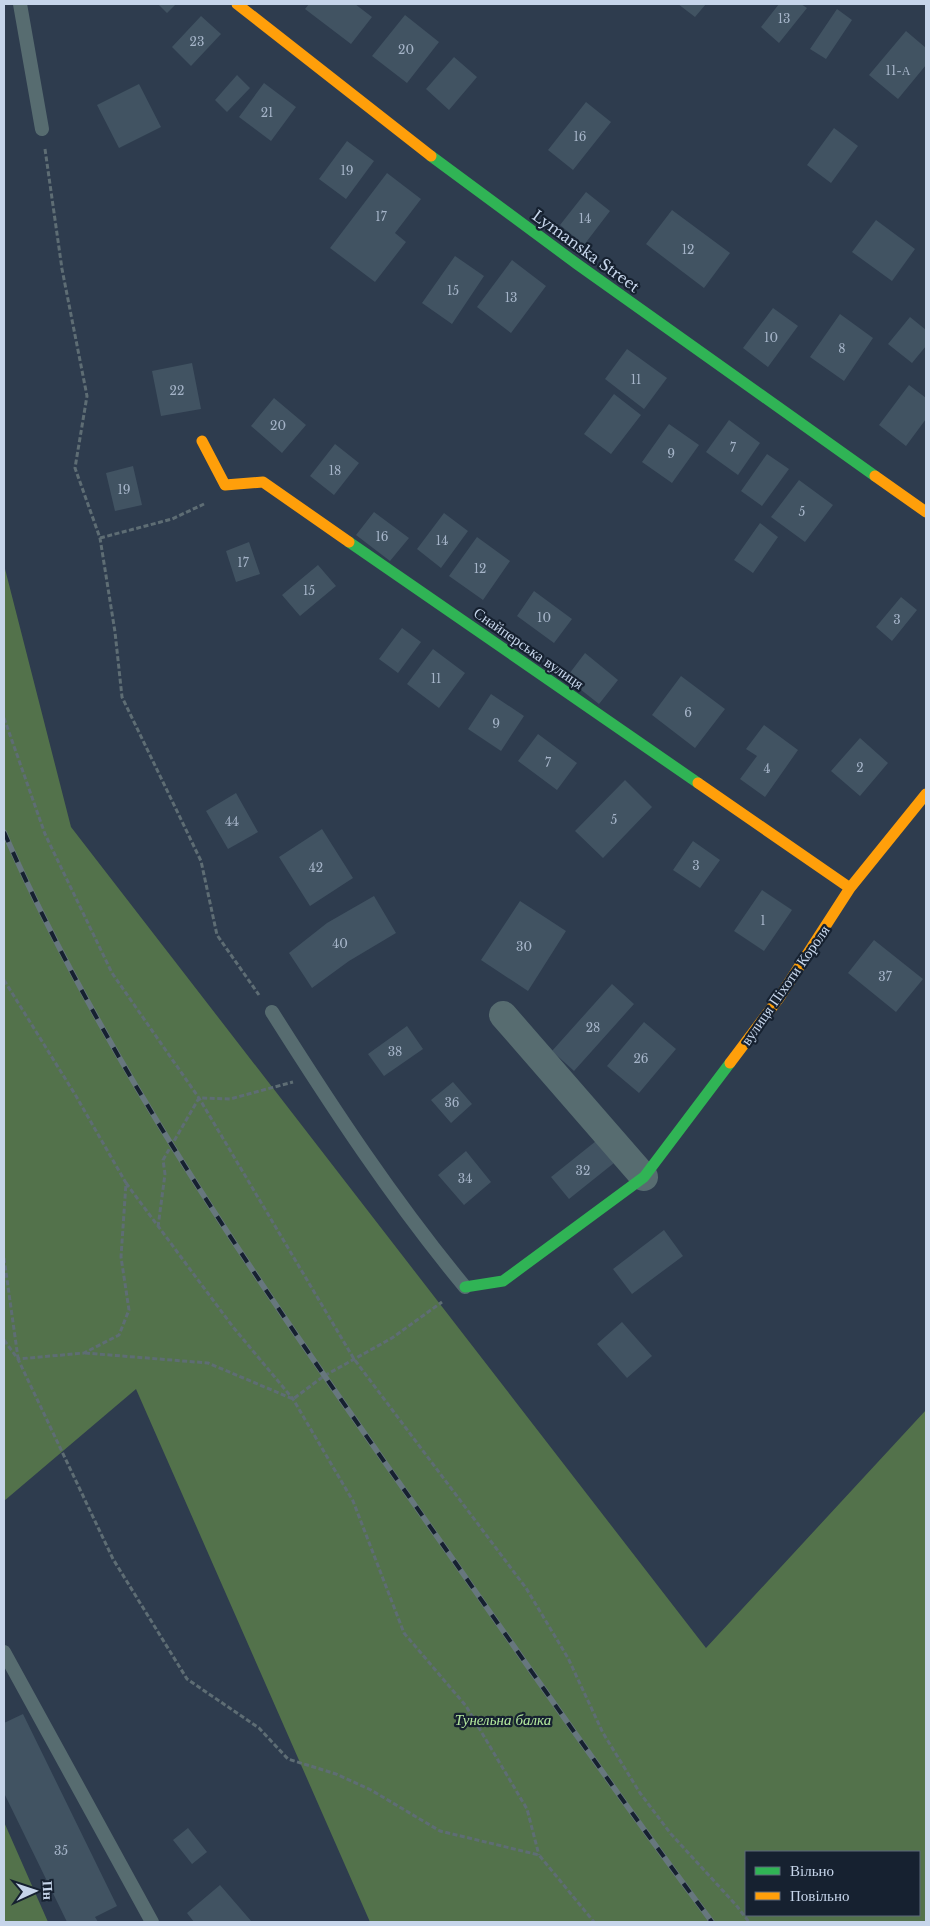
<svg xmlns="http://www.w3.org/2000/svg" width="930" height="1926" font-family="'Libre Baskerville',serif">
  <style>
    .forest { fill: #53724b; fill-rule: evenodd }
    .building { fill: #415362 }
    .lines { fill: none; stroke-linecap: round; stroke-linejoin: round }
    .path { stroke: #5e6d74; stroke-width: 3; stroke-dasharray: 5 2.5; stroke-linecap: butt }
    .lane { stroke: #576c70; stroke-width: 14 }
    .street { stroke: #576c70; stroke-width: 28 }
    .fast { stroke: #30b455; stroke-width: 11 }
    .slow { stroke: #ff9f0a; stroke-width: 11 }
    .rail-casing { stroke: #67777e; stroke-width: 5.5 }
    .rail { stroke: #162130; stroke-width: 4; stroke-dasharray: 11; stroke-linecap: butt }
    .labels { text-anchor: middle; dominant-baseline: central; stroke-width: 4.5; stroke-linejoin: round; paint-order: stroke }
    .number-label { font-size: 12px; fill: #a5b4c8 }
    .street-label { font-size: 15px; fill: #c6d5ea; stroke: #162130 }
    .park-label { font-size: 15px; font-style: italic; fill: #b4e99e; stroke: #162130 }
  </style>
  <rect width="100%" height="100%" fill="#2e3c4e"/>
  <path class="forest" d="M4,565l67,262 635,821 220,-238v512h-556l-234,-533 -132,112zM746,1852h173v63h-173z
    M4,1822l44,100h-44z"/>
  <path class="building" d="M158,4h18l-9,9z
    M309,4h46l17,13 -21,27 -46,-35z
    M678,4h28l-11,13z
    M779,4h22l6,4 -28,35 -18,-16z
    M837,9l15,11 -26,39 -16,-10z
    M405,15l34,27 -32,41 -35,-27z
    M201,16l20,18 -30,32 -19,-19z
    M906,31l20,17v17l-28,34 -29,-24z
    M454,57l23,20 -28,33 -23,-21z
    M237,75l13,13 -23,24 -12,-12z
    M264,83l32,24 -25,34 -32,-24z
    M139,84l22,43 -42,21 -22,-43z
    M586,102l25,20 -38,48 -25,-20z
    M834,128l24,18 -27,37 -24,-18z
    M347,141l27,20 -28,38 -27,-20z
    M387,173l34,26 -26,34 11,9 -31,40 -45,-34z
    M586,192l24,19 -26,34 -24,-20z
    M672,210l58,43 -26,35 -58,-44z
    M876,220l39,29 -23,32 -40,-29z
    M455,256l29,20 -32,48 -30,-21z
    M512,260l34,26 -35,47 -34,-26z
    M773,308l25,18 -30,41 -25,-19z
    M840,314l33,24 -29,43 -34,-24z
    M910,317l16,13v16l-14,17 -24,-19z
    M627,349l40,29 -23,31 -39,-30z
    M192,363l9,46 -40,7 -9,-45z
    M909,385l17,13v21l-20,27 -27,-21z
    M614,394l27,21 -30,39 -27,-20z
    M274,398l32,27 -24,28 -31,-27z
    M729,420l31,23 -22,32 -32,-23z
    M669,424l30,21 -27,38 -30,-21z
    M335,444l24,19 -25,32 -24,-19z
    M767,454l22,15 -27,37 -21,-15z
    M133,466l9,39 -27,6 -9,-38z
    M799,480l34,25 -28,37 -34,-25z
    M374,512l35,26 -19,23 -34,-26z
    M444,513l24,18 -27,37 -24,-19z
    M760,523l18,14 -25,36 -19,-13z
    M477,537l33,24 -27,39 -34,-24z
    M249,542l11,32 -24,8 -10,-31z
    M318,565l18,21 -36,30 -18,-21z
    M534,591l38,28 -18,24 -37,-27z
    M901,597l16,13 -25,31 -16,-14z
    M402,628l19,14 -23,31 -19,-14z
    M433,649l32,24 -26,35 -32,-24z
    M585,653l33,27 -19,24 -33,-26z
    M681,676l44,33 -30,39 -43,-33z
    M491,694l33,22 -23,35 -33,-22z
    M764,725l34,25 -33,47 -25,-18 17,-23 -11,-7z
    M538,734l39,29 -20,27 -39,-29z
    M860,738l28,25 -28,33 -29,-25z
    M625,780l27,27 -49,51 -28,-27z
    M236,793l22,39 -30,17 -22,-38z
    M322,829l31,49 -43,28 -31,-49z
    M693,841l27,19 -20,28 -27,-18z
    M762,890l30,20 -28,41 -30,-20z
    M374,896l22,37 -47,28 -37,27 -23,-35 38,-30z
    M520,901l46,30 -38,60 -47,-31z
    M874,940l49,39 -27,33 -48,-39z
    M612,984l22,20 -60,67 -22,-20z
    M644,1022l32,27 -37,44 -32,-27z
    M407,1026l16,23 -39,27 -16,-22z
    M453,1082l19,22 -21,19 -20,-23z
    M596,1141l18,22 -45,36 -18,-22z
    M466,1151l25,31 -27,23 -26,-30z
    M664,1230l19,26 -51,38 -19,-25z
    M622,1322l30,34 -25,22 -30,-34z
    M23,1714l94,192 -22,11 3,5h-31l-63,-129v-70z
    M188,1828l19,24 -15,12 -19,-24z
    M220,1885l32,37h-58l-7,-9z"/>
  <g class="lines">
    <path class="path" d="M45,149l17,120 25,127 -12,72 25,70 15,94 7,65 79,164 16,74 42,60
      M100,538l72,-19 32,-15
      M4,718l41,116 67,139 87,125 155,261 172,229 42,70 35,75 37,60 31,41 65,71 13,17
      M4,980l72,116 50,87 -5,74 8,53 -10,25 -35,18 -66,6
      M126,1183l107,144 60,72 60,102 51,132 62,73 61,103 12,46
      M158,1227l7,-53 -2,-14 36,-62 31,1 63,-17
      M4,1258l14,100
      M4,1340l14,19 95,200 74,120 72,49 29,31 48,15 35,16 69,41 99,24 55,67
      M85,1353l123,10 85,36 31,-23 68,-38 50,-36"/>
    <path class="lane" d="M20,4l22,125
      M272,1012c60,95 121,188 193,275
      M4,1652l148,270"/>
    <path class="street" d="M503,1015l141,162"/>
    <path class="fast" d="M431,156l146,108 298,212
      M349,542l349,241
      M465,1287l38,-6 141,-104 86,-114"/>
    <path class="slow" d="M237,4l194,152
      M202,441l23,44 38,-3 86,60
      M875,476l51,36
      M698,783l152,105
      M730,1063l49,-65 71,-110 76,-94"/>
    <g class="rail-casing">
      <path id="rail" d="M4,832c98,224 242,432 382,632 108,153 214,308 326,458"/>
    </g>
    <use href="#rail" class="rail"/>
  </g>
  <g class="labels">
    <g class="number-label">
      <text x="784" y="18">13</text>
      <text x="197" y="41">23</text>
      <text x="406" y="49">20</text>
      <text x="898" y="70">11-А</text>
      <text x="267" y="112">21</text>
      <text x="580" y="136">16</text>
      <text x="347" y="170">19</text>
      <text x="381" y="216">17</text>
      <text x="585" y="218">14</text>
      <text x="688" y="249">12</text>
      <text x="453" y="290">15</text>
      <text x="511" y="297">13</text>
      <text x="771" y="337">10</text>
      <text x="842" y="348">8</text>
      <text x="636" y="379">11</text>
      <text x="177" y="390">22</text>
      <text x="278" y="425">20</text>
      <text x="733" y="447">7</text>
      <text x="671" y="453">9</text>
      <text x="335" y="470">18</text>
      <text x="124" y="489">19</text>
      <text x="802" y="511">5</text>
      <text x="382" y="536">16</text>
      <text x="442" y="540">14</text>
      <text x="243" y="562">17</text>
      <text x="480" y="568">12</text>
      <text x="309" y="590">15</text>
      <text x="544" y="617">10</text>
      <text x="897" y="619">3</text>
      <text x="436" y="678">11</text>
      <text x="688" y="712">6</text>
      <text x="496" y="723">9</text>
      <text x="548" y="762">7</text>
      <text x="860" y="767">2</text>
      <text x="767" y="768">4</text>
      <text x="614" y="819">5</text>
      <text x="232" y="821">44</text>
      <text x="696" y="865">3</text>
      <text x="316" y="867">42</text>
      <text x="763" y="920">1</text>
      <text x="340" y="943">40</text>
      <text x="524" y="946">30</text>
      <text x="885" y="976">37</text>
      <text x="593" y="1027">28</text>
      <text x="395" y="1051">38</text>
      <text x="641" y="1058">26</text>
      <text x="452" y="1102">36</text>
      <text x="583" y="1170">32</text>
      <text x="465" y="1178">34</text>
      <text x="61" y="1850">35</text>
    </g>
    <g class="street-label">
      <text transform="translate(586 251) rotate(36)">Lymanska Street</text>
      <text transform="translate(529 648) rotate(35)">Снайперська вулиця</text>
      <text transform="translate(785 985) rotate(-55)">вулиця Піхоти Короля</text>
    </g>
    <g class="park-label">
      <text x="503" y="1719">Тунельна балка</text>
    </g>
  </g>
  <rect width="930" height="1926" fill="none" stroke="#c6d5ea" stroke-width="10"/>
  <rect x="745" y="1851" width="175" height="65" fill="#162130" stroke="#5c697a"/>
  <rect x="755" y="1867" width="25" height="8" fill="#30b455" stroke="#5c697a"/>
  <text x="790" y="1876" font-size="15" fill="#c6d5ea">Вільно</text>
  <rect x="755" y="1892" width="25" height="8" fill="#ff9f0a" stroke="#5c697a"/>
  <text x="790" y="1901" font-size="15" fill="#c6d5ea">Повільно</text>
  <g transform="translate(35 1891) rotate(87)" stroke="#162130" stroke-width="4" paint-order="stroke">
  <path d="M0-4L9 19L0 12L-9 19Z" fill="#c6d5ea"/>
  <text y="-8" font-size="14" font-weight="bold" text-anchor="middle" fill="#c6d5ea">Пн</text>
  </g>
</svg>
